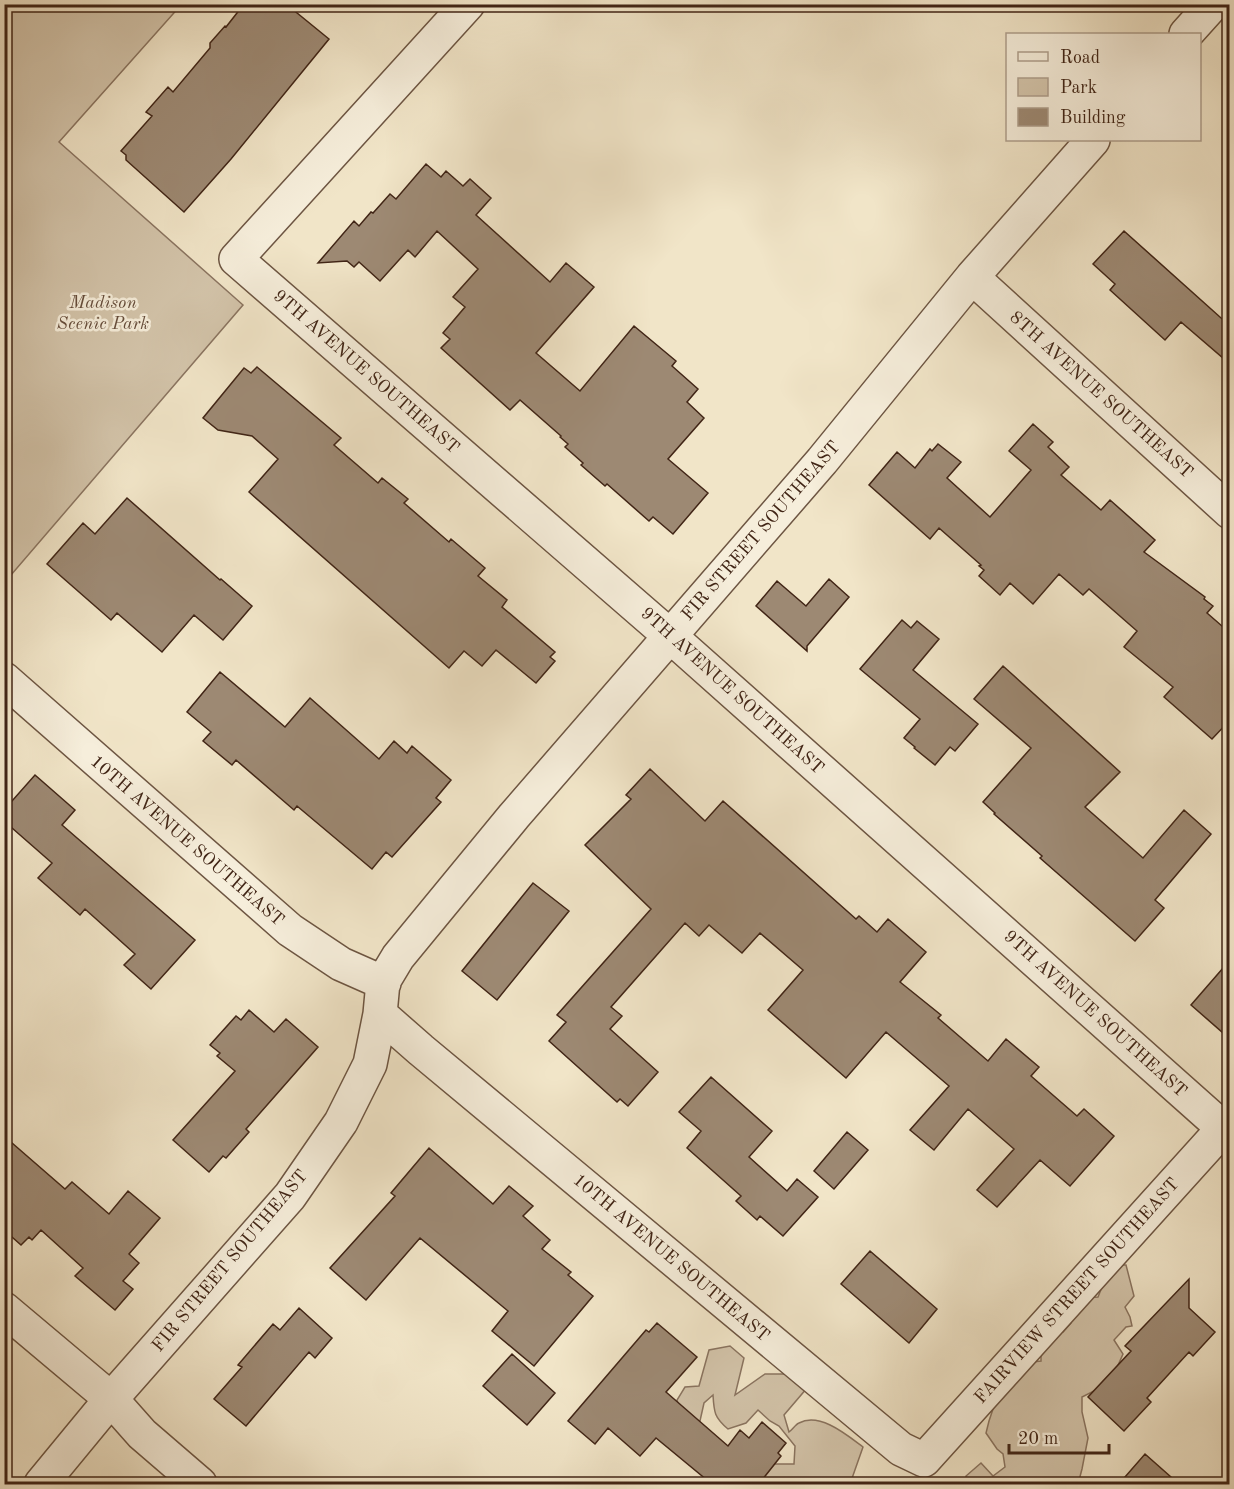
<svg xmlns="http://www.w3.org/2000/svg" width="1234" height="1489" font-family="'Old Standard TT',serif">
  <style>
    .green { fill: #d3c4aa; stroke: #8a7460; stroke-width: 1.5 }
    .building { fill: #9d8973; stroke: #412516; stroke-width: 1.5 }
    .lines { fill: none; stroke-linecap: round; stroke-linejoin: round }
    .minor-casing { stroke: #6d5542; stroke-width: 36 }
    .minor { stroke: #f6eedb; stroke-width: 33 }
    .labels { text-anchor: middle; dominant-baseline: central; stroke-width: 5; stroke-linejoin: round; paint-order: stroke }
    .park-label { font-size: 18px; font-style: italic; fill: #664d3b; stroke: #f6eedb }
    .street-label { font-size: 18px; fill: #412516; stroke: #f6eedb }
  </style>
  <rect width="100%" height="100%" fill="#f1e5c8"/>
  <filter id="stains"><feTurbulence type="fractalNoise" baseFrequency=".00333" numOctaves="4"/><feColorMatrix values="0 0 0 0 .2 0 0 0 0 .09 0 0 0 0 .02 0 0 0 .5 -.17"/></filter>
  <radialGradient id="worn" r=".72"><stop offset=".6" stop-color="#630" stop-opacity="0"/><stop offset="1" stop-color="#630" stop-opacity=".3"/></radialGradient>
  <path class="green" d="M5,4l176,1 -122,137 184,163 -238,277z
    M1115,1265h11l8,31 -9,11 5,10 2,9 -6,1 -12,13 9,14 -13,29 -28,14v15l6,26 -6,31 -4,15h-112v-8l15,-13 12,13 12,-9 -2,-13 -6,-5 -11,-16 3,-12 5,-15 8,-41 39,-4v-20l10,-8 12,-1 8,-9 1,-14 10,-11 16,-1 6,-15z
    M730,1346l14,12 -9,37 30,-21h24l18,14 -23,27 5,17c3,-2 7,-8 10,-9 21,-11 48,12 64,24l-13,37h-96l12,-20h28l1,-18 -16,-20 -9,-5 -12,-11 -12,13 -18,6c-14,-12 -14,-17 -15,-34l-9,8 -4,18 -18,-2 -5,-19 8,-13 14,-1 10,-36z"/>
  <path class="building" d="M244,4h42l43,35 -98,120 -47,53 -58,-52v-5l-5,-4 31,-35 -6,-4 22,-25 5,5 37,-44v-5l15,-17 1,1z
    M426,164l15,13 5,-6 17,15 7,-7 21,19 -15,17 74,67 16,-19 28,24 -58,66 44,38 54,-65 42,35 -4,5 26,23 -11,13 17,16 -36,41 40,34 -35,41 -20,-17 -4,4 -42,-37 -2,2 -24,-21 2,-2 -18,-16 3,-3 -8,-7 1,-1 -41,-36 -10,10 -69,-62 9,-9 -7,-6 22,-26 -12,-10 25,-28 -41,-38 -22,26 -7,-7 -28,31 -21,-19 -5,5 -7,-6 -29,2 36,-42 5,5 12,-14 2,1 17,-19 6,5z
    M1124,231l106,95v38l-49,-42 -16,18 -55,-50 5,-6 -22,-20z
    M257,367l84,71 -7,7 44,38 4,-5 26,21 -4,4 45,39 2,-3 34,29 -7,8 29,24 -5,7 53,45 -5,5 5,4 -19,22 -40,-33 -14,16 -18,-15 -15,17 -200,-176 29,-33 -26,-23 -34,-6 -15,-12 41,-50 7,5z
    M1033,424l20,18 -5,5 21,20 -8,8 40,35 9,-10 45,40 -11,12 61,45 -1,2 9,7 -6,7 23,20v87l-18,19 -48,-42 9,-10 -49,-40 13,-16 -48,-42 -6,6 -24,-21 -26,30 -23,-21 -10,12 -21,-19 5,-6 -5,-4 2,-1 -42,-37 -9,11 -61,-54 28,-33 18,16 15,-19 2,2 6,-7 23,18 -14,16 43,39 41,-47 -22,-19z
    M127,498l93,82 1,-1 31,27 -29,34 -29,-25 -32,37 -45,-39 -6,7 -64,-56 36,-41 12,11z
    M829,579l20,18 -42,49v5l-51,-45 21,-25 29,25z
    M902,620l9,8 6,-7 22,18 -26,31 65,54 -23,27 -5,-4 -15,18 -21,-17 1,-1 -11,-9 16,-19 -60,-50z
    M1003,666l117,106 -35,35 58,51 41,-48 27,24 -56,66 9,8 -29,33 -95,-83 2,-2 -48,-42 1,-1 -12,-11 48,-54 -57,-49z
    M220,672l65,55 25,-29 69,61 15,-18 13,12 5,-7 39,34 -15,18 5,4 -49,55 -6,-5 -14,17 -75,-63 -3,4 -58,-50 -4,5 -29,-24 8,-9 -24,-20z
    M650,769l55,52 18,-20 133,118 3,-3 18,16 11,-13 38,33 -26,30 41,33 -3,3 50,43 18,-22 33,28 -8,9 46,40 7,-7 30,27 -44,50 -30,-26 -43,47 -20,-17 37,-41 -46,-40 -34,41 -24,-20 39,-44 -63,-54 -40,46 -78,-68 35,-40 -43,-37 -18,20 -33,-28 -10,11 -14,-13 -74,84 11,9 -12,13 48,43 -30,34 -8,-7 -3,3 -68,-61 17,-19 -9,-7 94,-106 -66,-64 46,-46 -5,-4z
    M35,775l40,35 -13,15 133,115 -44,49 -27,-24 11,-11 -50,-45 -5,6 -42,-37 14,-15 -48,-42v-11z
    M533,883l36,28 -72,89 -35,-29z
    M1230,960v79l-39,-34z
    M249,1010l25,22 12,-13 32,28 -72,82 3,3 -23,26 -3,-2 -14,16 -36,-32 62,-69 -18,-15 3,-3 -10,-8 26,-29 5,4z
    M711,1077l61,54 -23,26 38,34 10,-12 21,18 -35,39 -23,-20 -3,4 -21,-19 5,-5 -54,-48 14,-17 -22,-19z
    M847,1132l21,18 -34,39 -20,-18z
    M4,1136l61,53 7,-7 37,32 19,-23 32,27 -31,36 10,9 -16,18 10,8 -18,21 -40,-34 8,-8 -42,-38 -9,10 -3,-3 -8,8 -17,-15z
    M429,1148l64,56 16,-18 24,20 -10,10 27,24 -8,9 29,23 -3,3 25,21 -59,70 -42,-35 16,-20 -88,-73 -54,62 -36,-32 65,-72 -4,-3z
    M870,1251l67,58 -28,34 -68,-59z
    M1189,1279v29l26,24 -22,24 -4,-4 -42,46 4,4 -27,29 -36,-34 43,-46 -6,-5z
    M299,1308l33,30 -17,20 -6,-6 -63,74 -32,-27 28,-32 -4,-2 35,-41 7,6z
    M657,1323l40,34 -31,35 62,54 12,-16 9,8 13,-16 24,21 -8,10 3,3 -23,29h-45l-57,-47 -16,18 -32,-28 -13,16 -27,-23 78,-91 3,2z
    M512,1354l43,39 -28,32 -44,-39z
    M1145,1454l35,31h-62z"/>
  <g class="lines">
    <g class="minor-casing">
      <path id="minor" d="M468,4l-232,255 434,377 553,492
        M1186,34l27,-30
        M972,277l258,235
        M4,679l286,251 51,34 43,19
        M380,1014l41,36 480,399 23,11 306,-339
        M4,1309l107,90 31,35 58,50
        M41,1484l70,-85 179,-203 51,-74 29,-58 10,-50 3,-32 15,-25 116,-141 308,-355 150,-184 121,-137"/>
    </g>
    <use href="#minor" class="minor"/>
  </g>
  <g class="labels">
    <g class="park-label">
      <text x="103" y="303">Madison<tspan x="103" dy="21">Scenic Park</tspan></text>
    </g>
    <g class="street-label">
      <text transform="translate(366 372) rotate(41)">9TH AVENUE SOUTHEAST</text>
      <text transform="translate(1101 395) rotate(42)">8TH AVENUE SOUTHEAST</text>
      <text transform="translate(761 531) rotate(-49)">FIR STREET SOUTHEAST</text>
      <text transform="translate(732 691) rotate(42)">9TH AVENUE SOUTHEAST</text>
      <text transform="translate(187 841) rotate(41)">10TH AVENUE SOUTHEAST</text>
      <text transform="translate(1095 1014) rotate(42)">9TH AVENUE SOUTHEAST</text>
      <text transform="translate(671 1258) rotate(40)">10TH AVENUE SOUTHEAST</text>
      <text transform="translate(230 1261) rotate(-50)">FIR STREET SOUTHEAST</text>
      <text transform="translate(1077 1291) rotate(-48)">FAIRVIEW STREET SOUTHEAST</text>
    </g>
  </g>
  <rect width="1234" height="1489" fill="none" stroke="#f1e5c8" stroke-width="24"/>
  <rect x="6" y="6" width="1222" height="1477" fill="none" stroke="#412516" stroke-width="3"/>
  <rect x="12" y="12" width="1210" height="1465" fill="none" stroke="#412516" stroke-width="1.5"/>
  <rect x="1006" y="33" width="195" height="108" fill="#f6eedb" stroke="#ae9e8c" stroke-width="1.5"/>
  <rect x="1018" y="52" width="30" height="9" fill="#f6eedb" stroke="#ae9e8c" stroke-width="1.5"/>
  <text x="1060" y="63" font-size="18" fill="#412516">Road</text>
  <rect x="1018" y="78" width="30" height="18" fill="#d3c4aa" stroke="#ae9e8c" stroke-width="1.5"/>
  <text x="1060" y="93" font-size="18" fill="#412516">Park</text>
  <rect x="1018" y="108" width="30" height="18" fill="#9d8973" stroke="#ae9e8c" stroke-width="1.5"/>
  <text x="1060" y="123" font-size="18" fill="#412516">Building</text>
  <path d="M1009 1444v9h100v-9" fill="none" stroke="#412516" stroke-width="3"/>
  <text x="1018" y="1444" font-size="18" fill="#412516" stroke="#f6eedb" stroke-width="4.5" paint-order="stroke">20 m</text>
  <rect width="100%" height="100%" filter="url(#stains)"/>
  <rect width="100%" height="100%" fill="url(#worn)"/>
</svg>
